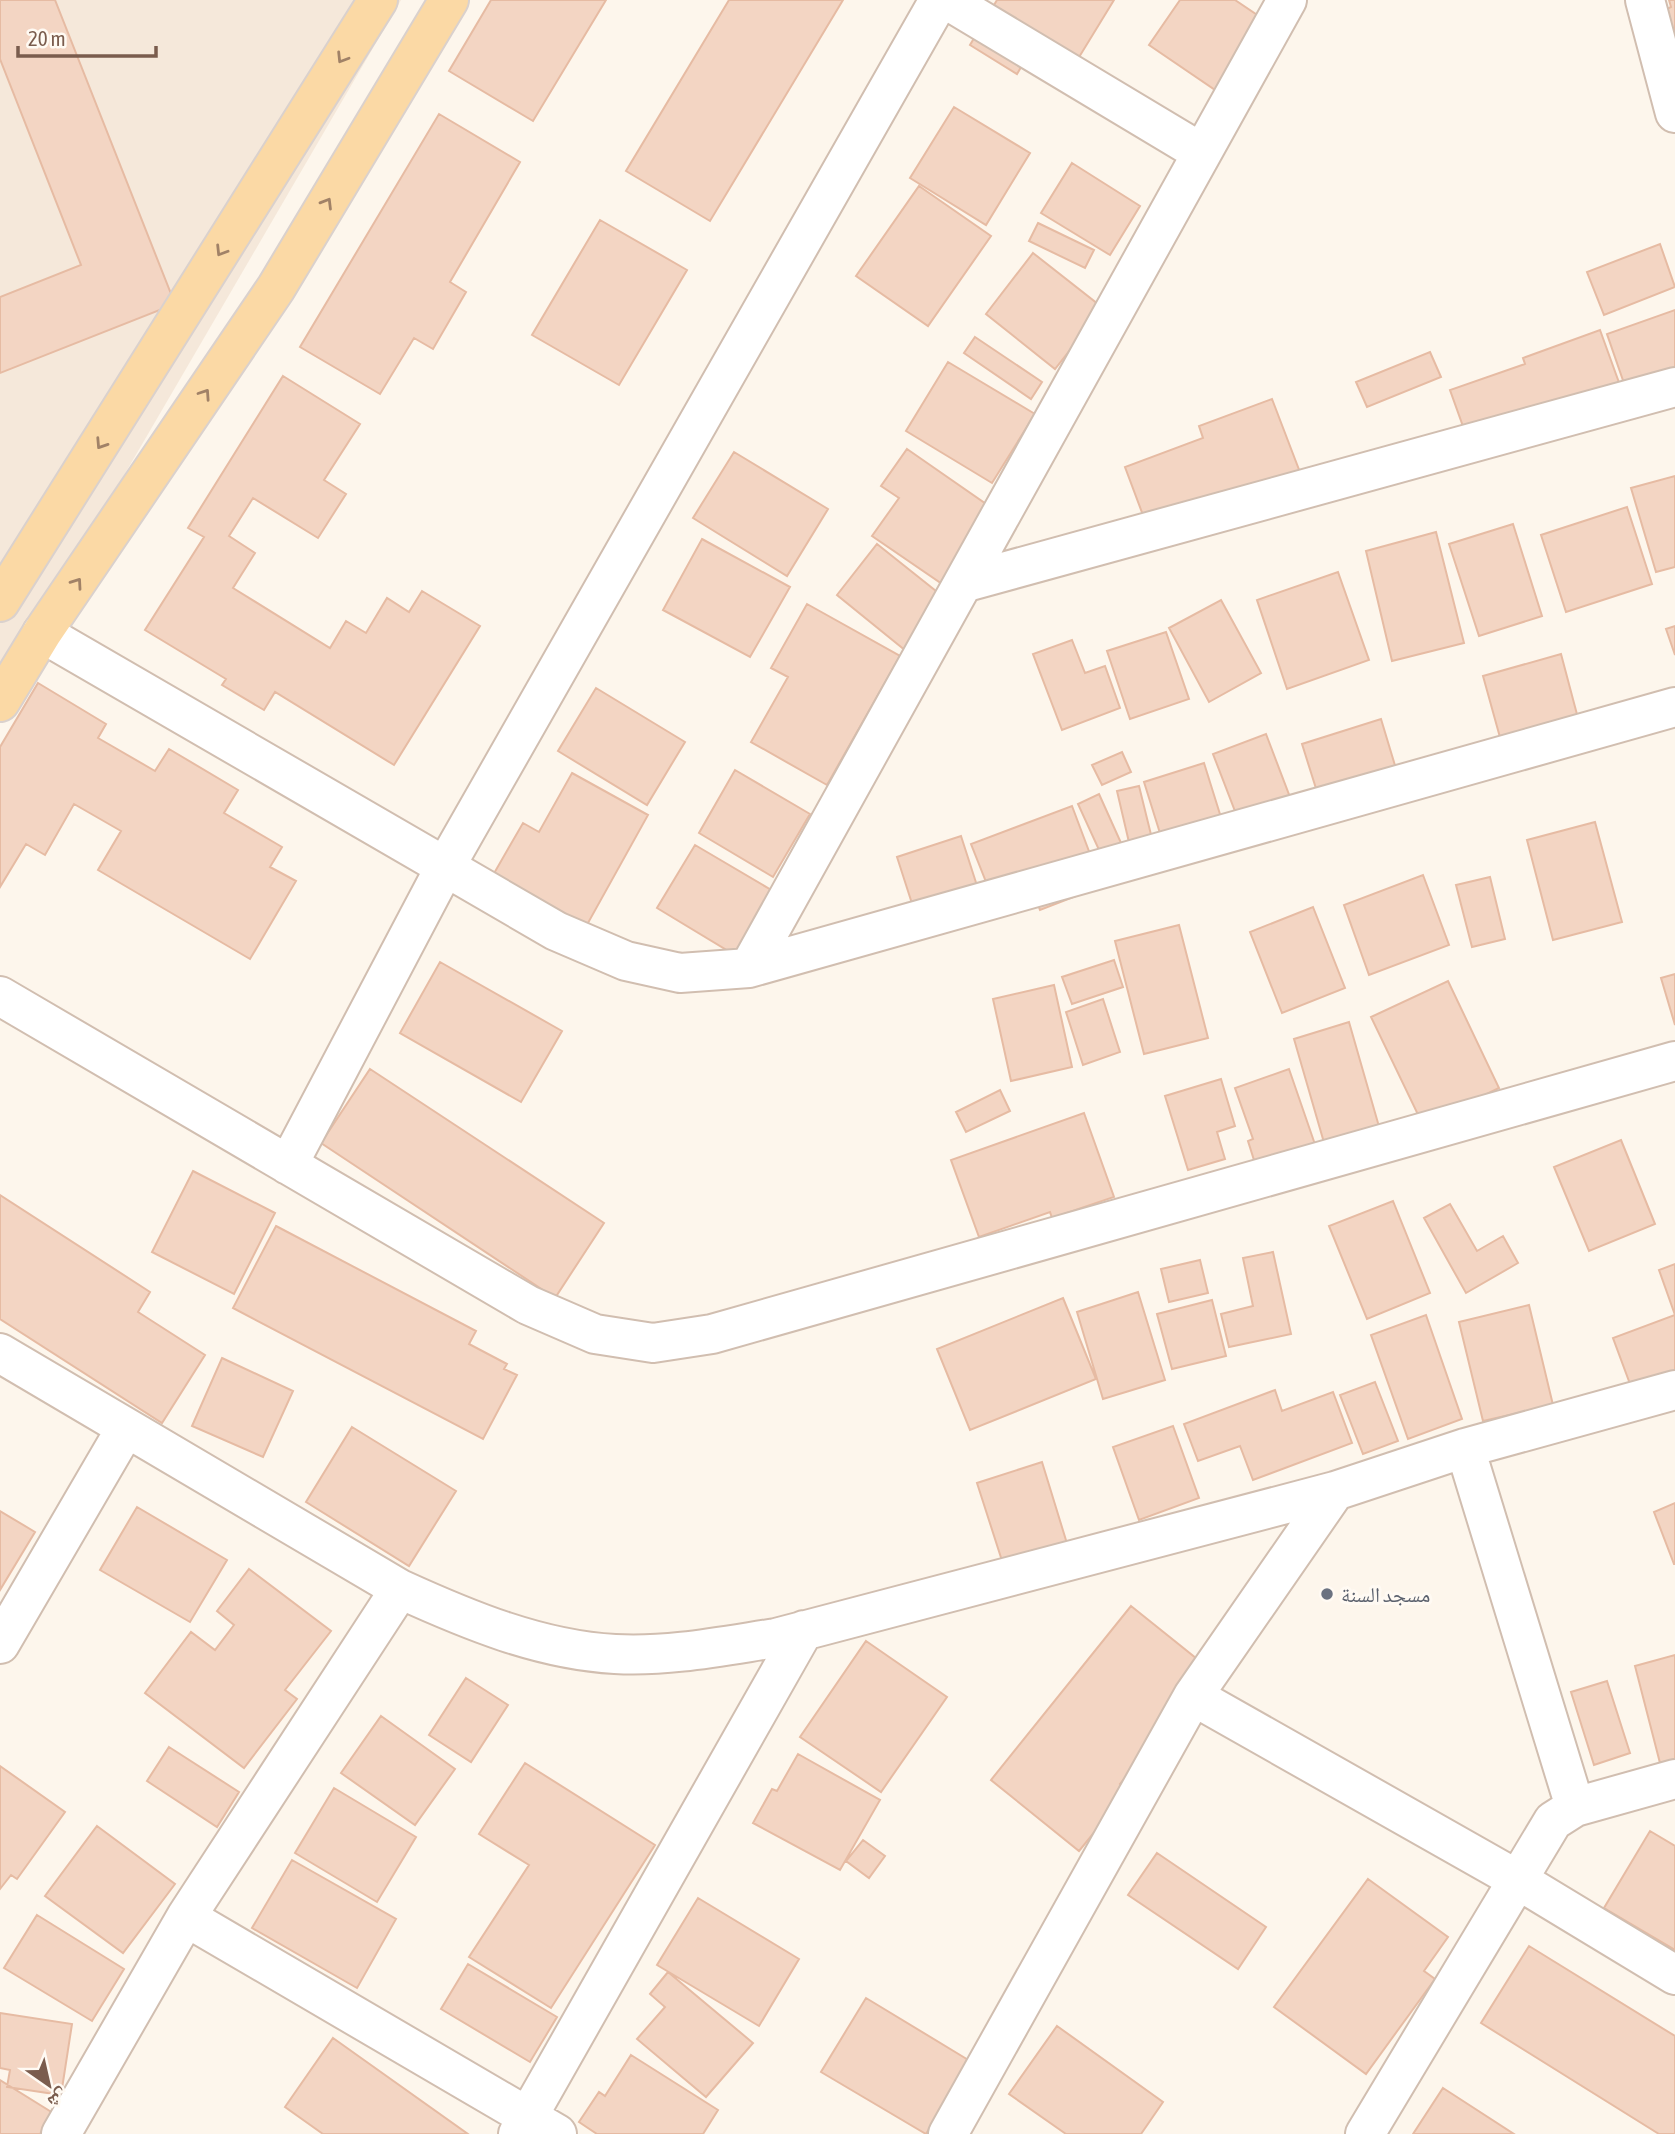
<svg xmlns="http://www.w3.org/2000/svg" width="1675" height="2134" font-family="'Asap Condensed','Noto Naskh Arabic',sans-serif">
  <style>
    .residential { fill: #f5e8da }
    .building { fill: #f3d5c3; stroke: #e6bba3; stroke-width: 2 }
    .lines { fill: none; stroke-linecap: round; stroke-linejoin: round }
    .minor-casing { stroke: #d1beb0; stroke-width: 42 }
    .major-casing { stroke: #dad1cd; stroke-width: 42 }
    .minor { stroke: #fff; stroke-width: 38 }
    .major { stroke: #fbd9a5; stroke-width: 38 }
    .oneway { stroke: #a18267 }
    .worship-dot { fill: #6b7280; stroke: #fffaf3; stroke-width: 2.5 }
    .labels { text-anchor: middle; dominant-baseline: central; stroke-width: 6; stroke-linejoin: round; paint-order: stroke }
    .worship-label { font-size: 21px; fill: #5b616d; stroke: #fffaf3; text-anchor: start }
  </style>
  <rect width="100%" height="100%" fill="#fdf6ec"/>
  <path class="residential" d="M0,0h401l-401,688z"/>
  <path class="building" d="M0,0h55l120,304 -175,69v-76l81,-32 -81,-206z
    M491,0h115l-73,121 -84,-50z
    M729,0h114l-133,221 -84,-50z
    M997,0h117l-52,85 -38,-23 -7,12 -47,-29z
    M1180,0h55l37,25 -48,71 -75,-51z
    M1669,0h6v38l-10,-28 6,-3z
    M954,107l76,46 -44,72 -76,-47z
    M439,114l81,48 -70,120 16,10 -33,57 -19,-11 -34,56 -80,-47z
    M1072,163l68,43 -30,49 -69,-42z
    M919,186l72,50 -63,90 -72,-50z
    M600,220l87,50 -68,115 -87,-50z
    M1038,223l56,27 -9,18 -56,-27z
    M1660,244l15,43 -71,28 -17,-43z
    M1033,253l70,55 -48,61 -69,-55z
    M1675,310v94l-39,14 -29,-84z
    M1600,330l26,72 -152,55 -24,-67 75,-26 -2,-6z
    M975,337l67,45 -11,17 -67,-46z
    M1430,352l11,25 -74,30 -11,-25z
    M948,362l87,52 -43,69 -86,-52z
    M283,376l77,48 -36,56 22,14 -28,44 -65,-40 -24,38 26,17 -22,35 97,60 16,-27 20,12 21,-35 22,14 13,-21 58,35 -86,139 -119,-73 -11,18 -42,-25 4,-6 -81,-49 59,-93 -16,-9z
    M1272,399l34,89 -150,62 -31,-83 78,-29 -4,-12z
    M907,449l95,66 -51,75 -79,-54 27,-38 -18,-12z
    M734,452l94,57 -41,67 -94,-58z
    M1675,476v91l-19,5 -25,-84z
    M1627,507l25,77 -86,28 -25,-77z
    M1513,524l29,92 -63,20 -30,-92z
    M1436,532l28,111 -72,18 -26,-110z
    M702,539l88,48 -40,70 -87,-47z
    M877,544l64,51 -35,56 -69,-56z
    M1338,572l31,88 -82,29 -30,-89z
    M1221,600l40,73 -52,29 -40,-74z
    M807,604l93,52 -73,129 -76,-43 37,-65 -17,-9z
    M1675,626v29l-9,-26z
    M1166,632l23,67 -59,20 -23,-68z
    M1072,640l13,33 20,-7 15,42 -58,22 -29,-76z
    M1561,654l22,83 -77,22 -23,-83z
    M38,683l68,41 -8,14 57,33 14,-22 69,41 -14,23 58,34 -12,20 26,14 -46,78 -152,-89 23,-39 -47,-27 -29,51 -19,-11 -26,43v-140z
    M596,688l89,54 -38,63 -89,-54z
    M1381,719l22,73 -84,6 -17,-54z
    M1266,734l30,79 -53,19 -30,-78z
    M1122,752l9,20 -29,13 -10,-20z
    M1204,763l25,80 -60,19 -25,-80z
    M735,770l75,44 -37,63 -74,-44z
    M572,773l76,42 -70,126 -93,-52 38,-66 16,9z
    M1139,786l19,77 -23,5 -18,-77z
    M1099,794l27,60 -21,9 -27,-59z
    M1072,806l30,80 -62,24 -9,-23 -37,15 -23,-58z
    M1595,822l27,100 -69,18 -26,-100z
    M961,836l20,62 -64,21 -20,-62z
    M695,845l78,46 -38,64 -78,-47z
    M1423,875l26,70 -80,30 -25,-70z
    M1490,877l15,62 -33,8 -16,-62z
    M1313,907l32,81 -63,25 -32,-81z
    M1179,925l29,113 -64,16 -29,-113z
    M1114,960l9,27 -51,17 -10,-27z
    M440,962l122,69 -41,71 -121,-69z
    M1675,974v51l-14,-47z
    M1448,981l51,107 -76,37 -52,-108z
    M1054,985l18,82 -61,14 -18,-82z
    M1103,999l17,53 -37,13 -17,-53z
    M1349,1022l31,108 -55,16 -31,-107z
    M370,1069l234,154 -49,75 -234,-155z
    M1289,1069l30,87 -60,20 -11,-35 5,-2 -18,-51z
    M1221,1079l14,47 -18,6 8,27 -37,11 -23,-74z
    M1000,1090l10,21 -44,21 -10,-20z
    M1084,1113l30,84 -62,21 -2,-6 -71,25 -28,-77z
    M1621,1140l34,84 -66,27 -35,-84z
    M193,1171l82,42 -41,81 -82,-42z
    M0,1195l150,97 -12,20 67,43 -43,68 -162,-104z
    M1393,1201l37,92 -63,26 -38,-93z
    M1450,1204l27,47 26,-15 15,27 -52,30 -42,-75z
    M276,1226l200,105 -7,13 38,20 -3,5 13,6 -34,64 -250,-131z
    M1273,1252l18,82 -62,13 -8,-33 32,-8 -10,-48z
    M1200,1260l8,33 -39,9 -8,-33z
    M1675,1264v113l-42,15 -20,-54 62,-23 -16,-45z
    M1138,1292l27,88 -62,19 -26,-87z
    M1063,1298l33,81 -126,51 -33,-81z
    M1212,1300l14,56 -54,13 -15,-55z
    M1529,1305l24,100 -70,16 -24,-99z
    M1426,1315l36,104 -54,20 -37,-104z
    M222,1358l71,33 -30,66 -71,-31z
    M1375,1382l23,59 -35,13 -23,-59z
    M1275,1390l7,21 51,-19 19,51 -99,37 -13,-34 -42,15 -14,-37z
    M1173,1426l26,72 -60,22 -26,-73z
    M352,1427l104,64 -47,75 -103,-64z
    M1042,1462l27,88 -64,20 -28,-87z
    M1675,1503v61h-1l-20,-52z
    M137,1507l90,53 -37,62 -90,-52z
    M0,1511l35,21 -35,58z
    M249,1569l82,62 -46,59 12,9 -53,69 -99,-75 46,-61 24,18 19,-25 -17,-14z
    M1131,1606l81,65 -92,113 8,7 -49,60 -88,-71z
    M866,1641l81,56 -66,95 -81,-55z
    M1675,1655v104l-15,4 -25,-97z
    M466,1678l42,27 -37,57 -42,-27z
    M1607,1681l23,72 -36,12 -23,-73z
    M381,1716l74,53 -40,56 -74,-52z
    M169,1747l70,45 -22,35 -70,-46z
    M798,1754l82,46 -40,70 -87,-47 19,-34 5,2z
    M525,1763l130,82 -104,163 -82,-51 60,-92 -50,-31z
    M0,1766l65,46 -48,67 -6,-4 -11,14z
    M334,1788l82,49 -39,65 -82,-49z
    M97,1826l78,58 -52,69 -78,-57z
    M1650,1831l25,15v104l-71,-42z
    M863,1840l22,16 -16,22 -23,-17z
    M1157,1853l109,74 -28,42 -110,-74z
    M292,1860l104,59 -39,69 -105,-60z
    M1368,1879l80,58 -24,34 11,8 -69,95 -92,-67z
    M698,1898l101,61 -40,67 -102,-61z
    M37,1915l87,54 -32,52 -88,-53z
    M1529,1946l146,90v98h-16l-178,-111z
    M468,1964l89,53 -27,45 -89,-53z
    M668,1972l85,71 -47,54 -69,-58 28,-32 -15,-13z
    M866,1998l104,63 -44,73 -105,-62z
    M0,2013l72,11 -11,71 -54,-8 3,-17 -10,-2z
    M1057,2026l106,76 -22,32h-75l-57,-40z
    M333,2038l135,96h-145l-38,-27z
    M631,2055l87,55 -15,24h-106l-18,-12 20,-30 6,4z
    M0,2080l53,33 -13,21h-40z
    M1443,2088l71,46h-101z"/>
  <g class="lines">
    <g class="minor-casing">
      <path id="minor" d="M947,0l255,153
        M1645,0l30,113
        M963,583l712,-196
        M42,633l514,298 70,30 54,12 69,-5 926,-261
        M749,968l538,-968
        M0,996l528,309 67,29 58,9 59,-9 963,-273
        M288,1165l157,-298 494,-867
        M0,1353l400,236c68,31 140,61 215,65 54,3 108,-8 161,-16l559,-147 130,-43 210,-58
        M1465,1448l110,359
        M0,1644l126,-216
        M1193,1696l325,184 157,95
        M186,1917l371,217
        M61,2134l125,-217 214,-328
        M518,2134l286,-504
        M948,2134l245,-438 142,-205
        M1365,2134l188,-313 22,-14 100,-28"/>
    </g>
    <g class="major-casing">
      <path id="major" d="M0,602l378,-602
        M0,702l42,-69 234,-345 173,-288"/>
    </g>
    <use href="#minor" class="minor"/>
    <use href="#major" class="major"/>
  </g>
  <defs><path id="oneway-chevron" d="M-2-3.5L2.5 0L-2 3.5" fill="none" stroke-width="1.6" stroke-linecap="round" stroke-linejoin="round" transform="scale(1.75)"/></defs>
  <g class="oneway">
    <use href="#oneway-chevron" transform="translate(342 58) rotate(122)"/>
    <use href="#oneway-chevron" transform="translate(327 203) rotate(-59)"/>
    <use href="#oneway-chevron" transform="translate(221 251) rotate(122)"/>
    <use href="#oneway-chevron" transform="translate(205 394) rotate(-56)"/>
    <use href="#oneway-chevron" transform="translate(101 444) rotate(123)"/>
    <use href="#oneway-chevron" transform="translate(77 583) rotate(-55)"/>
  </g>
  <circle class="worship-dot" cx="1327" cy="1594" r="7"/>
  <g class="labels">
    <g class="worship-label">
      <text x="1341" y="1594">مسجد السنة</text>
    </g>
  </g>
  <g transform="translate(49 2085) rotate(146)" stroke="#fffaf3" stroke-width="5" paint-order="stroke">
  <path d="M0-5L12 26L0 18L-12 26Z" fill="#7a5c4d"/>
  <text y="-10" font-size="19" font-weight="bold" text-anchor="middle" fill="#7a5c4d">ش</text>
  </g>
  <path d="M18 46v10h138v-10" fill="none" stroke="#7a5c4d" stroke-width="3.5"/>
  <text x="28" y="46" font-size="21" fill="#7a5c4d" stroke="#fffaf3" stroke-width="5" paint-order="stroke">20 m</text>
</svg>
